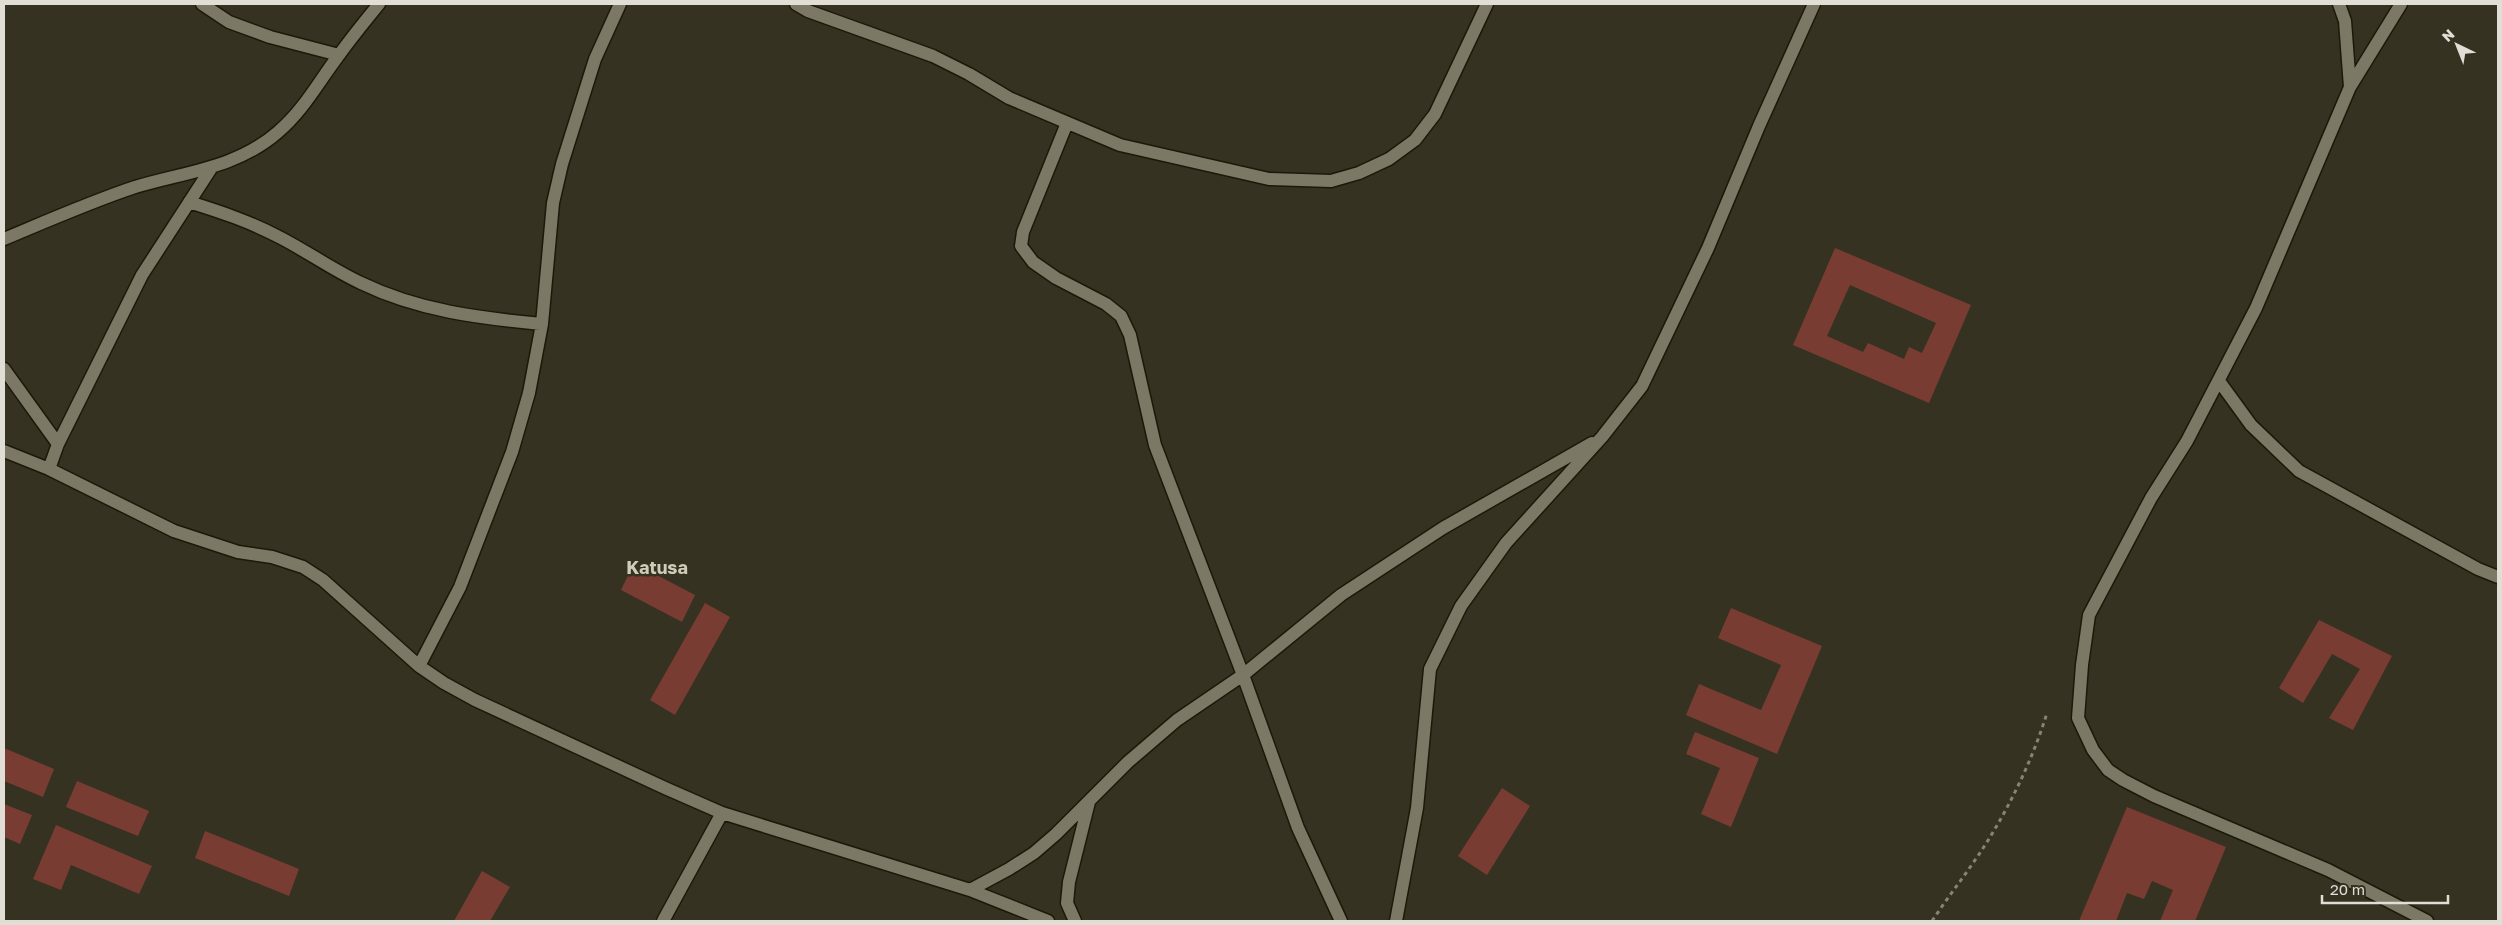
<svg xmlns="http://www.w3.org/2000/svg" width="2502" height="925" font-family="'Golos Text',sans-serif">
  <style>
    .building { fill: #793c32; fill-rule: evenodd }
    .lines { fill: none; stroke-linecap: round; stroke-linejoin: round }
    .minor-casing { stroke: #1c190a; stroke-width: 15 }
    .path { stroke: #878477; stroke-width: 3; stroke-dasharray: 4 4; stroke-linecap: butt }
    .minor { stroke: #7b7866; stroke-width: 12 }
    .labels { text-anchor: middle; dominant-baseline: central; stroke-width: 5; stroke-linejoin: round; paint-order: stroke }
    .quarter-label { font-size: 18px; font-weight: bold; fill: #d0ccb9; stroke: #353222 }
  </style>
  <rect width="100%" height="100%" fill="#353222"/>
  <path class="building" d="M1835,248l136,57 -42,98 -136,-58zM1850,285l86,38 -14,30 -13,-6 -5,12 -36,-16 -5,9 -36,-16z
    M634,563l61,32 -13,27 -61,-32z
    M705,603l25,14 -55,98 -25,-15z
    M1731,608l91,38 -45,108 -91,-39 13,-31 62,26 20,-45 -63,-27z
    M2319,620l73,36 -39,74 -24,-12 31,-49 -28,-15 -29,49 -24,-15z
    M1695,732l64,26 -28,69 -30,-13 19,-46 -34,-14z
    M4,748l50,21 -11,28 -39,-16z
    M77,781l72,30 -11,25 -72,-29z
    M1502,788l28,18 -43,69 -29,-19z
    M4,804l28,11 -12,29 -16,-7z
    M2127,807l99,40 -31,74h-35l13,-31 -21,-9 -8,18 -17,-6 -11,28h-37z
    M56,825l96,41 -13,28 -68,-29 -10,25 -28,-11z
    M205,831l94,38 -10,27 -94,-38z
    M482,871l28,16 -20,34h-36z"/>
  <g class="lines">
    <g class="minor-casing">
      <path id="minor" d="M202,4l27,18 41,15 69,18
        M796,4l12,7 125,45 36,18 40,24 111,47 149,34 62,2 28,-8 30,-14 26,-19 20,-26 52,-110
        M2339,4l6,17 5,66 -94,221 -69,133 -36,57 -62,117 -7,50 -4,53 15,32 15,20 15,10 31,16 174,74 99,51
        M2350,87l51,-83
        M1067,123l-44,109 -2,14 12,16 23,16 50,26 15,12 9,19 25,110 88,230 55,153 43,93
        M189,202c32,10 62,20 92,36 27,14 52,32 80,45 58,28 118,35 181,41
        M4,239c43,-18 86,-37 131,-52 50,-15 102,-19 143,-55 26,-22 41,-51 61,-77 13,-18 26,-34 40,-51
        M4,369l54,75
        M2219,381l32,44 48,46 179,98 20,8
        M4,451l45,18 125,62 64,21 34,5 31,10 20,13 96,86 25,17 31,17 190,88 57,25 248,77 78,31
        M49,469l9,-25 84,-169 70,-108
        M419,666l41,-79 52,-135 17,-59 13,-69 11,-121 9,-39 33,-105 25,-55
        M970,890l39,-21 25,-16 22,-19 72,-72 49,-42 66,-45 98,-80 102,-67 149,-85
        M663,921l59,-108
        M1075,921l-8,-18 2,-21 20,-80
        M1396,921l21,-113 13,-139 31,-63 45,-63 96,-106 40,-51 66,-138 51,-122 55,-122"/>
    </g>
    <path class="path" d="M1932,921c18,-27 38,-52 55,-79 25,-40 46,-84 60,-129"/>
    <use href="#minor" class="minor"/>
  </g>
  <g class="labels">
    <g class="quarter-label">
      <text x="657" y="567">Katusa</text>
    </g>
  </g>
  <rect width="2502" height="925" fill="none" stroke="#e1dfd5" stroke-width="10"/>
  <g transform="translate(2457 45) rotate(317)" stroke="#353222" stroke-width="4" paint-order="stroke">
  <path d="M0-4L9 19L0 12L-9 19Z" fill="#e1dfd5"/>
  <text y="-8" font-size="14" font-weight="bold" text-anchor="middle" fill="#e1dfd5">N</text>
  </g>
  <path d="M2322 895v8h126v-8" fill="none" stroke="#e1dfd5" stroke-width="2.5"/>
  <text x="2330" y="895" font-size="15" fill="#e1dfd5" stroke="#353222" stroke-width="4" paint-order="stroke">20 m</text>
</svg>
